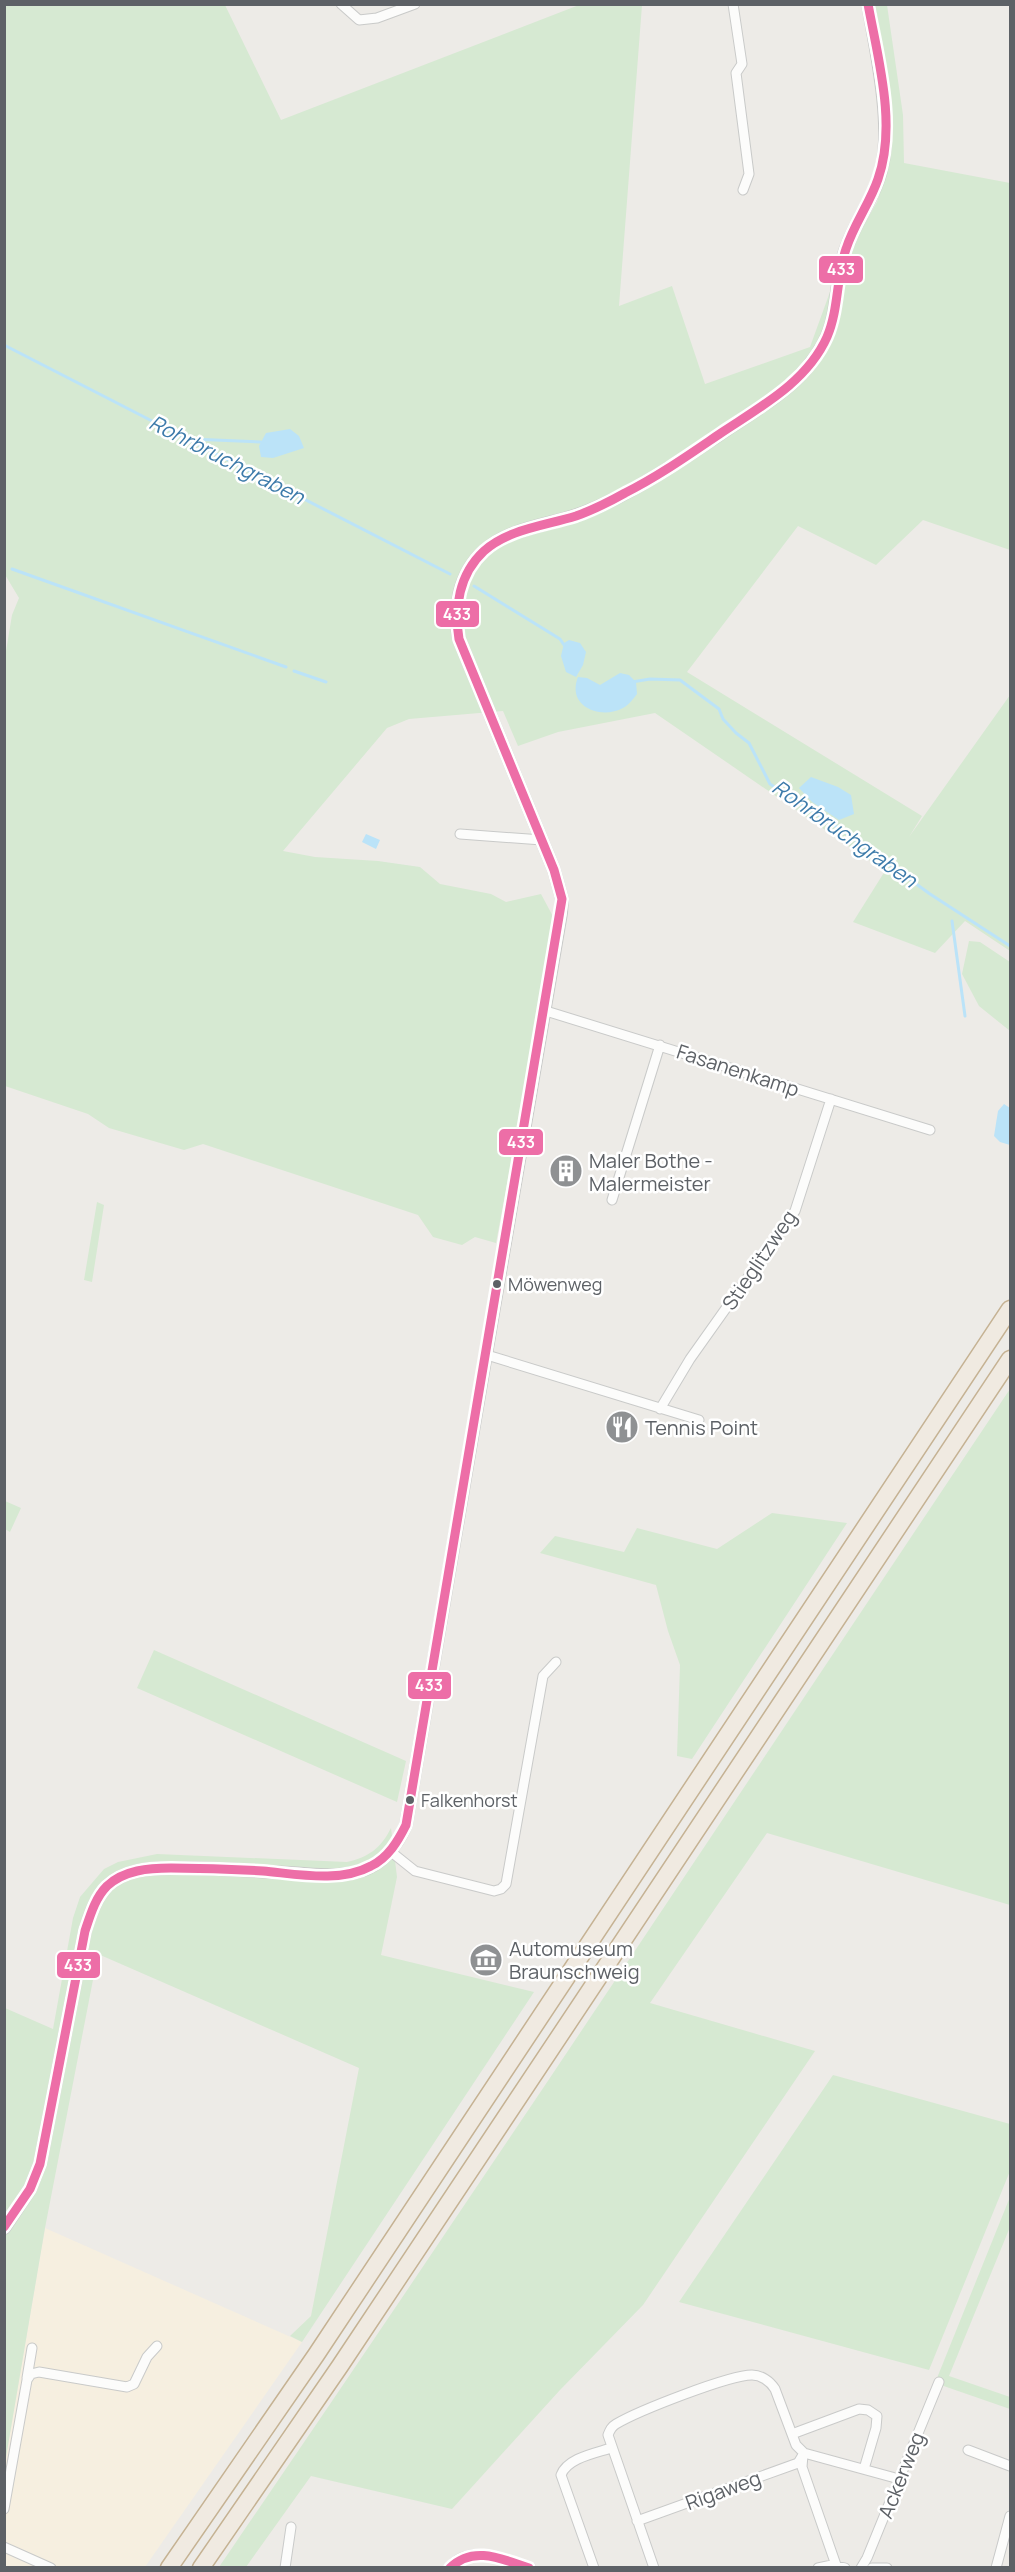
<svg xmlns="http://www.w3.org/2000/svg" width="1015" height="2572" font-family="Manrope,sans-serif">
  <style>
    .commercial { fill: #f6efe0 }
    .green { fill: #d6e9d2 }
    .water { fill: #bbe3f8 }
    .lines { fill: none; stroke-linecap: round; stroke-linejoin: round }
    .stream { stroke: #bbe3f8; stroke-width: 3 }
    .minor-casing { stroke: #c9cac9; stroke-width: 11 }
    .tertiary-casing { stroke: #c9cac9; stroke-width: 14 }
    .motorway-casing { stroke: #c5b293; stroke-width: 19 }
    .minor { stroke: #fcfcfb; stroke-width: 9 }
    .tertiary { stroke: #fcfcfb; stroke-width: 12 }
    .motorway { stroke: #f0eae1; stroke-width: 16 }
    .bus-1-casing { stroke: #fff; stroke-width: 14 }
    .bus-1 { stroke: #ed6ea7; stroke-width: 9 }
    .bus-dot { fill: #5d6166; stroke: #fff; stroke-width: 2 }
    .labels { text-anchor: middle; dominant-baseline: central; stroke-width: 5; stroke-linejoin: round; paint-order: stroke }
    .bus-label { font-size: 18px; fill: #5d6166; stroke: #fff; text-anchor: start }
    .street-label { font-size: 20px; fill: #5d6166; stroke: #fff }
    .poi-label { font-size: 20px; fill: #5d6166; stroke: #fff; text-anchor: start }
    .water-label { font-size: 21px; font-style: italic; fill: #3d7baa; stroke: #fff }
    .line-badge { stroke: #fff; stroke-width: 2 }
    .badge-label { font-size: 16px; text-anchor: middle; font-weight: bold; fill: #fff }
  </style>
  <rect width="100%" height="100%" fill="#edebe7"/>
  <path class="commercial" d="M45,2228l257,114 -157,225 -140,1v-105z"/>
  <path class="green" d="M5,5h220l56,115 298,-115h63l-23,301 53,-20 33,98 105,-37 37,-102 14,-15 16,-28 12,-37 2,-36 -17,-124h13l16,110 1,48 106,20v367l-87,-30 -47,45 -78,-39 -111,146 235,144 -13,21 101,-142v256l-45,-30 -30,32 -82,-31 32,-51 -230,-158 -97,19 -40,14 -15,-35 -94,8 -22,9 -104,123 32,6 63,4 42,6 20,17 51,10 15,8 35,-8 15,28 -60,321 -21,-6 -13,8 -29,-8 -15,-22 -215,-71 -19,6 -75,-22 -21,-14 -83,-28 -1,-423 8,-48 7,-17 -15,-25z
    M969,941l11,1 30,20v69l-31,-25 -17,-32z
    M97,1202l7,3 -12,77 -8,-2z
    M1010,1389v516l-243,-72 -117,170 165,48 -172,254 -83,85 -108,119 -141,-33 -65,91h-27c267,-390 528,-785 791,-1178z
    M5,1501l16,7 -11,24 -5,-3z
    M772,1513l75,10 -155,236 -15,-3 3,-91 -12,-34 -12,-46 -116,-32 15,-17 69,16 13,-24 80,21z
    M154,1650l252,111 -9,41 -260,-114z
    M391,1828l6,49 -16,78 153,37 -232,350 -12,-6 21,-20 48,-248 -261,-114 -53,274 -40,235v-455l48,21 20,-111 7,-21 24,-28 14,-7 39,-8 190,8c22,-5 34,-14 44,-34z
    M833,2075l177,49v47l-81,199 -250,-68z
    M1010,2197v30l-61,149 61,21v12l-75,-26z"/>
  <path class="water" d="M290,429l9,7 5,12 -31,10 -12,-1 -2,-11 7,-13z
    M569,640l11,3 6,9 -3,13 -7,12 -10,-5 -5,-16 3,-13z
    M620,673l9,2 7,7 1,12c-4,5 -8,11 -14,14 -22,12 -57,-1 -45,-31l9,1 13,7z
    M811,777l27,10 13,8 3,19 -15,6 -27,-18 -13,-14z
    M366,834l14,6 -4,9 -14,-7z
    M1004,1104l6,4v37l-10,-3 -6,-6 4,-25z"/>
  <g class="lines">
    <path class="stream" d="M4,345l446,229
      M191,439l70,3
      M12,569l274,98
      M474,586l86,53 4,6
      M294,671l32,11
      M632,682l18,-3 30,1 39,29 4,10 13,14 13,10 21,41 73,47 87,63 80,52
      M952,921l13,95"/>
    <g class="minor-casing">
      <path id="minor" d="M341,4l18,16 18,-2 38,-14
        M733,4l9,60 -6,9 13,101 -6,16
        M460,834l82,6
        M546,1011l384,119
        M612,1200l48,-155
        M487,1355l212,65
        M660,1409l30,-50 105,-148 36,-112
        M390,1851l25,20 79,20 7,-2 5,-5 37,-208 13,-14
        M27,2378l5,-30
        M792,2434l67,-25 9,1 9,6 -1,12 -12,41
        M968,2450l42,16
        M803,2455l-1,12 34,98
        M4,2509l23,-129 4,-6 8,-2 88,15 7,-3 13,-27 10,-11
        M637,2521l161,-58 6,-10
        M4,2547l47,21
        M285,2568l6,-41
        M449,2568c20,-26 56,-8 82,0
        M594,2568l-33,-93c6,-17 35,-22 50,-27
        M654,2568l-46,-133c2,-5 3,-8 8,-11 22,-13 113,-49 136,-49 9,0 18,6 23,14l21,56 8,8 95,26
        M818,2568l14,-3 13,3
        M861,2568l6,-10 72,-176
        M872,2568h15
        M996,2568l14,-52"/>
    </g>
    <g class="tertiary-casing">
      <path id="tertiary" d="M4,2228l26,-39 10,-25 45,-233c5,-16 10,-32 22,-45 17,-16 42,-18 65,-18 39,-1 79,3 118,5 23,2 51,5 73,-3 21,-7 34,-25 43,-45l155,-912 1,-14 -8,-29 -95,-231c-6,-30 0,-65 24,-87 27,-26 72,-27 105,-41 51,-21 98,-54 144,-85 27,-18 58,-36 78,-62 31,-39 22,-63 33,-106 8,-32 32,-59 39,-92 10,-44 -6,-116 -14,-162"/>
    </g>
    <g class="motorway-casing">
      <path id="motorway" d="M169,2568l147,-213 694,-1046
        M201,2568l139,-202 670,-1007"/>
    </g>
    <use href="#minor" class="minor"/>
    <use href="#tertiary" class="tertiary"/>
    <use href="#motorway" class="motorway"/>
    <g class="bus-1-casing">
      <path id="bus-1" d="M4,2227l26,-38 10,-25 45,-233c5,-15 10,-33 22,-45 17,-16 42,-18 64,-18 31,0 61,1 92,3 34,3 77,12 108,-5 17,-8 27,-25 35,-41l156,-926 -8,-29 -95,-231c-5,-31 0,-65 25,-88 25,-22 60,-25 92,-35 17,-6 33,-14 49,-23 34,-17 65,-39 96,-60 39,-26 86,-51 106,-96 12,-28 9,-59 19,-88 8,-25 24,-46 32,-70 19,-54 0,-120 -10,-175
        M450,2568c23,-23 52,-9 79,0"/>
    </g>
    <use href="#bus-1" class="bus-1"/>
  </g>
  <defs>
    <g id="building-disc" transform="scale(1.725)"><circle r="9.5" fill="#8f9193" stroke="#fff"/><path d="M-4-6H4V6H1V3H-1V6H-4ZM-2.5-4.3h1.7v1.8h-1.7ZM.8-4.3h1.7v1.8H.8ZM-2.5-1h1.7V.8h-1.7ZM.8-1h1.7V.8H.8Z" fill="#fff"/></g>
    <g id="restaurant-disc" transform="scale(1.725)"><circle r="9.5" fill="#8f9193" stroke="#fff"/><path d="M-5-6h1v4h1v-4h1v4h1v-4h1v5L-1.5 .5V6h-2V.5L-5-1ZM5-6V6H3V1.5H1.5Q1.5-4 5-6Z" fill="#fff"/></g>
    <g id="museum-disc" transform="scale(1.725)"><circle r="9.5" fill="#8f9193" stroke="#fff"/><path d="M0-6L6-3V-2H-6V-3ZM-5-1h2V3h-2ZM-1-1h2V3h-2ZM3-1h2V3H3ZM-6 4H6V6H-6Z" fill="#fff"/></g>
  </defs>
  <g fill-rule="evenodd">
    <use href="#building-disc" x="566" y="1171"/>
    <use href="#restaurant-disc" x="622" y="1427"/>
    <use href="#museum-disc" x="486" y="1960"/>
  </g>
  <g class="bus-dot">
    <circle cx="497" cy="1284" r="5"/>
    <circle cx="410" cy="1800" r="5"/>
  </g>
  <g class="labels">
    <g class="bus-label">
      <text x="508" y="1284">Möwenweg</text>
      <text x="421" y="1800">Falkenhorst</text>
    </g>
    <g class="street-label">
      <text transform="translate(738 1070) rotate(18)">Fasanenkamp</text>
      <text transform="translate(759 1260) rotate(-56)">Stieglitzweg</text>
      <text transform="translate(901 2475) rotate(-68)">Ackerweg</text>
      <text transform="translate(723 2490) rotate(-20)">Rigaweg</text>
    </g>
    <g class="poi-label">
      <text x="589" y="1160">Maler Bothe -<tspan x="589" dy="23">Malermeister</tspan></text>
      <text x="645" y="1427">Tennis Point</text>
      <text x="509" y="1948">Automuseum<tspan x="509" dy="23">Braunschweig</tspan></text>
    </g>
    <g class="water-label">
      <text transform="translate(227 459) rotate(27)">Rohrbruchgraben</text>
      <text transform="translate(845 833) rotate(35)">Rohrbruchgraben</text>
    </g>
  </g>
  <g class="line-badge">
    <rect x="818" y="255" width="46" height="29" rx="6" fill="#ed6ea7"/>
    <rect x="435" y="600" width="45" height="28" rx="6" fill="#ed6ea7"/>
    <rect x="498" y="1128" width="46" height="28" rx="6" fill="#ed6ea7"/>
    <rect x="407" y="1671" width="45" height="29" rx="6" fill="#ed6ea7"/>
    <rect x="56" y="1951" width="45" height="28" rx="6" fill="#ed6ea7"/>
  </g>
  <g class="badge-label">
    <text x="841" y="275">433</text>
    <text x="457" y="620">433</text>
    <text x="521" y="1148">433</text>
    <text x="429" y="1691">433</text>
    <text x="78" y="1971">433</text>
  </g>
  <rect width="1015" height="2572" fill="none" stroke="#5d6166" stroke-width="12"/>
</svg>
